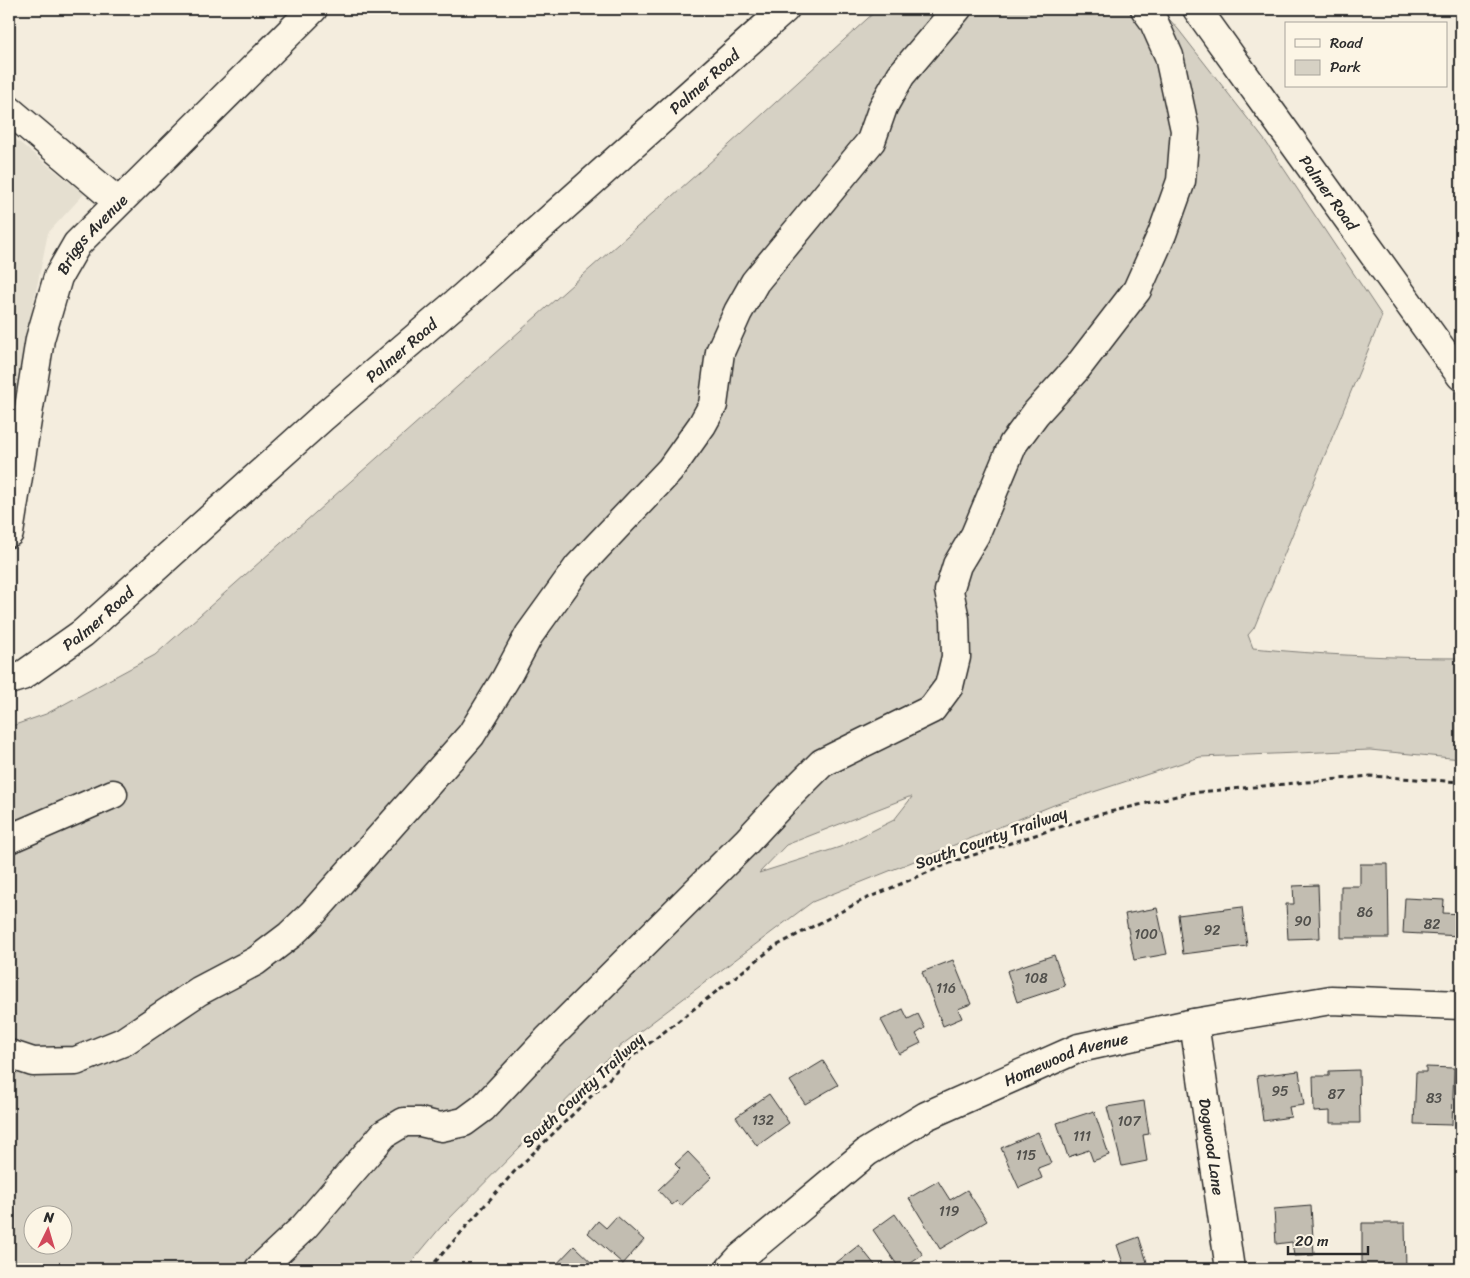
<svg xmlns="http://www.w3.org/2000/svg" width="1470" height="1278" font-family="Sriracha,sans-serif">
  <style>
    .built { fill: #e5dfd0 }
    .green { fill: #d6d1c4; stroke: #807e78; fill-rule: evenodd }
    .building { fill: #c2bdb1; stroke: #2b2b2b }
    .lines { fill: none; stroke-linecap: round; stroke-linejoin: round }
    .minor-casing { stroke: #2b2b2b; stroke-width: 31 }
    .path { stroke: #2b2b2b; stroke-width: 3; stroke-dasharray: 5 4; stroke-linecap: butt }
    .minor { stroke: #fcf5e5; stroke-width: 28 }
    .labels { text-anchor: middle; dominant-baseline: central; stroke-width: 5; stroke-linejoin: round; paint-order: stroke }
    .number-label { font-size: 14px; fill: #51504c }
    .street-label { font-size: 16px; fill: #2b2b2b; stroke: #fcf5e5 }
  </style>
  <rect width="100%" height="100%" fill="#f4edde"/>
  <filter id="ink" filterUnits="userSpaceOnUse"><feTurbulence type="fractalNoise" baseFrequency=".02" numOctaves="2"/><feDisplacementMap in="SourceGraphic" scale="10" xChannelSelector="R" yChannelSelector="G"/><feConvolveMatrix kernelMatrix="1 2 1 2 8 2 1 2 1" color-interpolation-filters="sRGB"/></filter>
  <g filter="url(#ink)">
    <path class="built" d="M9,134l75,60 -36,39 -39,189z"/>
    <path class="green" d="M878,9h282l18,20 88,113 116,174 -128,312 -6,7 5,13c69,7 139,10 208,10v101l-91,-9 -170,7 -146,48 -242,97 -193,145 -179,181 -34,41h-397v-542l37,-13 109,-59 552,-490zM909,797h3l-18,23 -54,27 -81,26 27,-28zM32,1216h30v30h-30z"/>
    <path class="building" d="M1360,864h28l1,74h-48v-52h19z
      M1318,885l2,53 -32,1 -2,-35h8l-1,-18z
      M1405,898l39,2 -1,13 18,1v22l-58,-3z
      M1242,907l5,39 -64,8 -5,-39z
      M1157,908l10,46 -33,6 -9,-46z
      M1054,955l11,31 -48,16 -10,-31z
      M953,960l18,44 -13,5 4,9 -19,8 -21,-54z
      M903,1009l5,10 10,-5 7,14 -9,6 5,9 -22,11 -18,-34z
      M823,1061l15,24 -33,19 -15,-23z
      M1426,1067l28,1 -2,57 -38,-1 2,-52h10z
      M1359,1070l1,53h-30v-12l-16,1 -1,-36h16v-5z
      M1299,1071l5,34 -15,2 2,10 -28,4 -6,-45z
      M769,1094l20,29 -32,23 -21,-29z
      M1144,1101l5,33 -6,1 4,26 -25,5 -15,-59z
      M1094,1111l15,44 -16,6 -4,-11 -21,7 -11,-34z
      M1038,1132l13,31 -13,5 4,10 -23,10 -18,-40z
      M688,1152l24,25 -31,29 -4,-5 -5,4 -14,-15 22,-21 -5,-5z
      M938,1181l12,19 17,-10 20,31 -47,28 -31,-51z
      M1311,1206l3,49 -20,1 -2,-14 -16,2 -2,-35z
      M895,1214l28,41 -21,14h-2l-27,-39z
      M617,1216l27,24 -21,24 -35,-31 10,-12 8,7z
      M1362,1223h43l1,46h-44z
      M1139,1237l8,25 -22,7 -8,-24z
      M859,1245l19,24h-50z
      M574,1246l24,23h-46z"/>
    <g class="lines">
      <g class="minor-casing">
        <g id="minor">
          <path id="s1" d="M1197,9l264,367"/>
          <path d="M9,110l109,92"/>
          <path id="s2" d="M9,533l31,-194 18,-62 19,-33 236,-235"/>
          <path id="s3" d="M9,680l13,-4 61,-43 240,-216 140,-120 322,-288"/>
          <path d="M9,839l104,-45"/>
          <path id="s4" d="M1194,1023l36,246"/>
          <path d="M9,1054l24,8 43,-1 47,-19 76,-51 57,-30 34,-26 22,-21 159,-179 35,-57 23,-43 49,-68 92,-97 32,-45 11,-20 7,-53 18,-40 17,-30 116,-141 12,-34 18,-32 56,-66"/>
          <path d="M259,1269l45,-42 80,-93 20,-12h16l21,5 23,-5 19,-14 64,-68 199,-198 43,-46 33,-33 110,-54 17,-23 7,-29 -1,-38 -6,-28 8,-26 18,-30 38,-91 23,-31 41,-45 60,-78 25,-56 19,-53 4,-51 -10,-46 -6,-28 -16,-36 -8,-11"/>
          <path id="s5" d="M730,1269l10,-11 127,-106 59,-36 153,-68 115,-25 137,-23 130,5"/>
        </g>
      </g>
      <path class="path" d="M429,1269l85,-97 115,-113 145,-112 89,-47 92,-39 142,-46 92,-22 182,-17 90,6"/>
      <use href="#minor" class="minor"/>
    </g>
  </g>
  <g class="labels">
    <g class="number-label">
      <text x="1365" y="912">86</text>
      <text x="1303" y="921">90</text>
      <text x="1432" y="924">82</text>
      <text x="1212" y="930">92</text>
      <text x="1146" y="934">100</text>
      <text x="1036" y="978">108</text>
      <text x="946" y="988">116</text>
      <text x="1280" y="1091">95</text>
      <text x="1336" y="1094">87</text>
      <text x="1434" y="1098">83</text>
      <text x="763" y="1120">132</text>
      <text x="1129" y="1121">107</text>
      <text x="1082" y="1136">111</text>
      <text x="1026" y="1155">115</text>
      <text x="949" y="1211">119</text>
    </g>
    <g class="street-label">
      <text stroke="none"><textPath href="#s3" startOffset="919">Palmer Road</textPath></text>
      <text stroke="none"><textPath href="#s1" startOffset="226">Palmer Road</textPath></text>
      <text stroke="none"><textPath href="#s2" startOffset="316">Briggs Avenue</textPath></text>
      <text stroke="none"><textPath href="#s3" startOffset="514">Palmer Road</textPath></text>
      <text stroke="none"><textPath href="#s3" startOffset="109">Palmer Road</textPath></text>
      <text transform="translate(991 838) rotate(-19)">South County Trailway</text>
      <text stroke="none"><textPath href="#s5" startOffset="401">Homewood Avenue</textPath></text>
      <text transform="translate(583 1090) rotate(-43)">South County Trailway</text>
      <text stroke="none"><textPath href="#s4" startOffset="125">Dogwood Lane</textPath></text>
    </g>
  </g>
  <rect width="1470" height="1278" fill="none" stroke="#fcf5e5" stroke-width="30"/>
  <rect x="15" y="15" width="1440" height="1248" fill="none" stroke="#2b2b2b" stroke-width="2" filter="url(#ink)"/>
  <rect x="1285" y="22" width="162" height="65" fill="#fcf5e5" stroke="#a8a49b"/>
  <rect x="1295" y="39" width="25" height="8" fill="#fcf5e5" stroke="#a8a49b"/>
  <text x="1330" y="48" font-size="15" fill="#2b2b2b">Road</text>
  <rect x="1295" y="60" width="25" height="15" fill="#d6d1c4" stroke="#a8a49b"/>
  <text x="1330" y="72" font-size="15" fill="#2b2b2b">Park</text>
  <g transform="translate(48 1230) rotate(5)"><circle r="24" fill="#fcf5e5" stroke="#a8a49b"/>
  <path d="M0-4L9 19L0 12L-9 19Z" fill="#d1495b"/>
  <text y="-8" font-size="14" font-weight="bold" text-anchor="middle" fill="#2b2b2b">N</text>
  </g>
  <path d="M1288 1246v8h80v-8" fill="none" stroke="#2b2b2b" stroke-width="2.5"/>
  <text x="1295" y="1246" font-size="15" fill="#2b2b2b" stroke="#fcf5e5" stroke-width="4" paint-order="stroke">20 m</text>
</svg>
